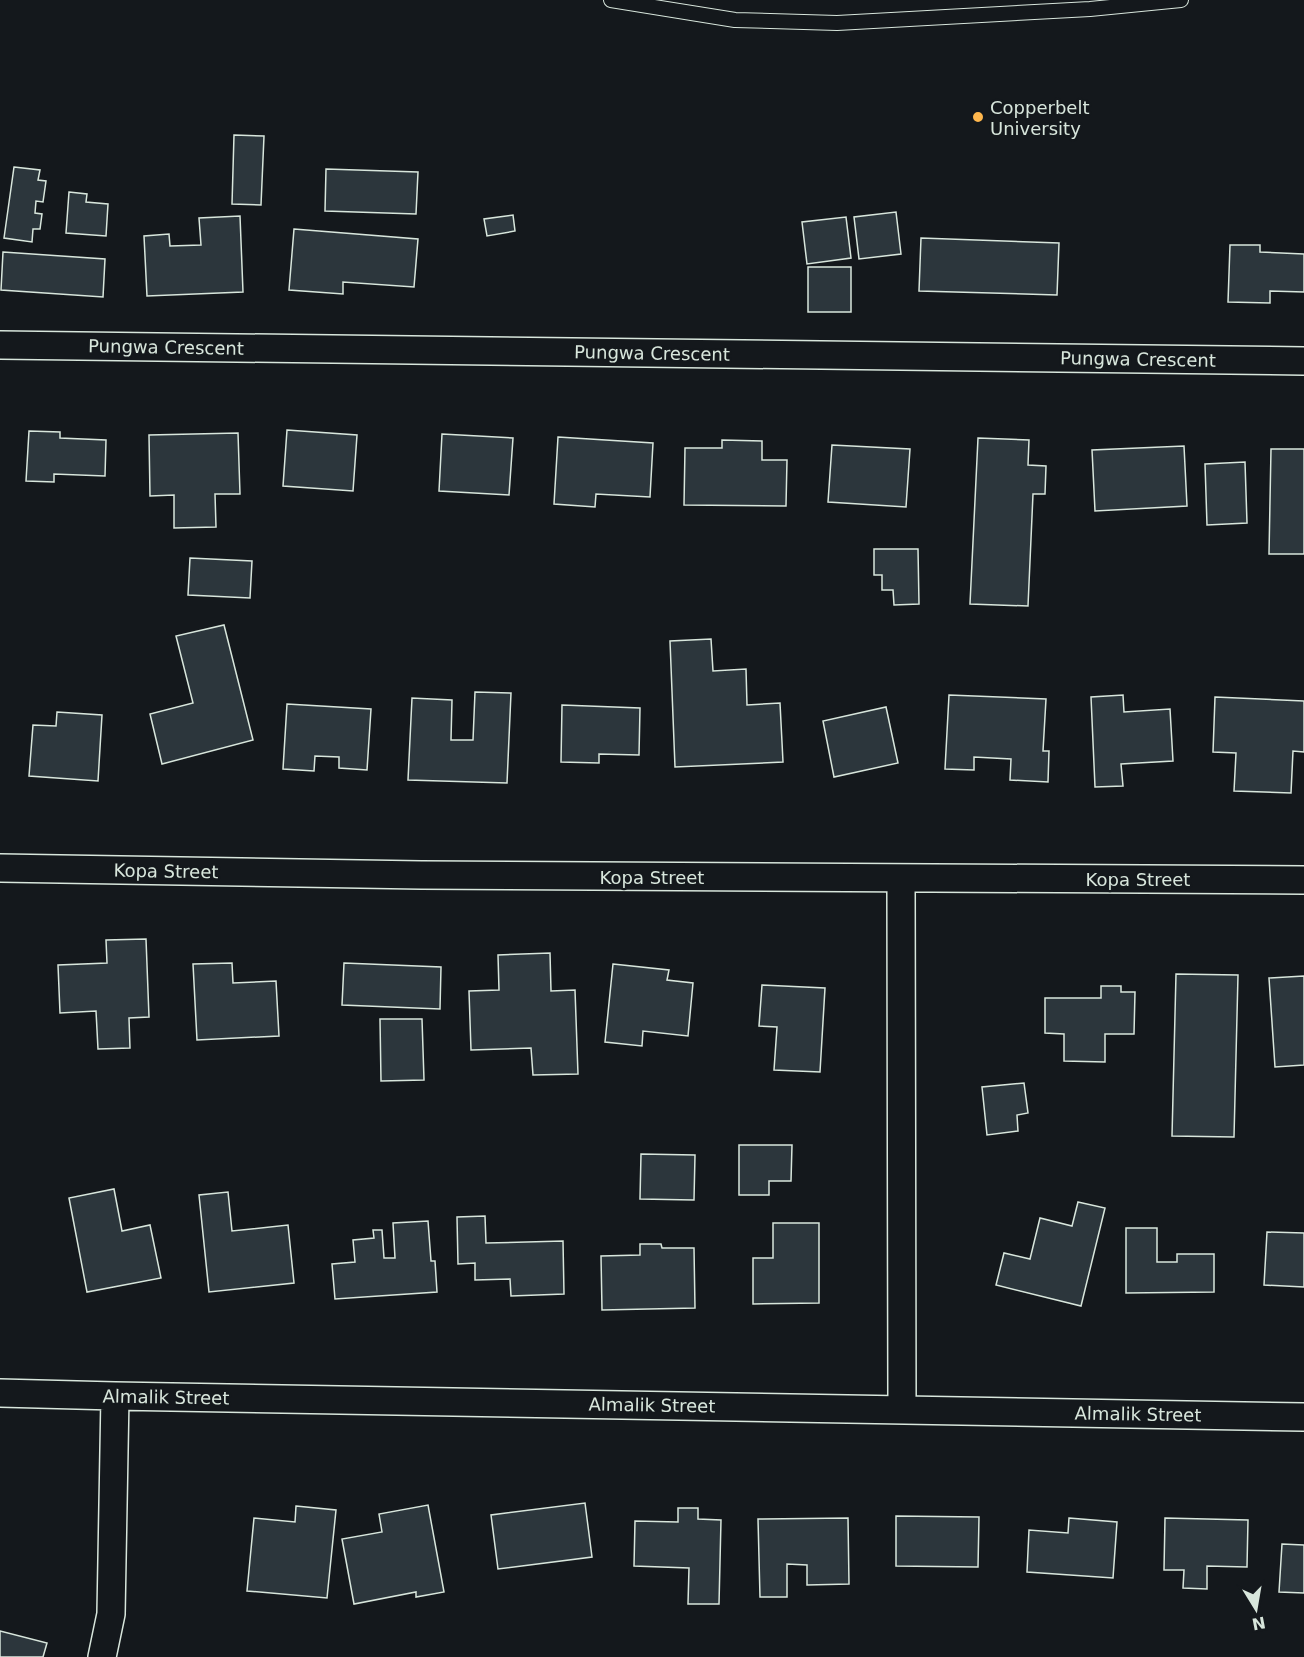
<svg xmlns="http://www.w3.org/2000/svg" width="1304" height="1657" font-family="'DejaVu Sans',sans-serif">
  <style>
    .building { fill: #2c363c; stroke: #d8e6dc; stroke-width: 1.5 }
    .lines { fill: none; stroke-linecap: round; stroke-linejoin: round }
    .lane-casing { stroke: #d8e6dc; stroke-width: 16 }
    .street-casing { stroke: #d8e6dc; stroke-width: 30 }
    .lane { stroke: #14181c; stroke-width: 14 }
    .street { stroke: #14181c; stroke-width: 27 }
    .poi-dot { fill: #ffb74d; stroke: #14181c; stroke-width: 2 }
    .labels { text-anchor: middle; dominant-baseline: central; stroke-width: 4.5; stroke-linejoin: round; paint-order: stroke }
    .poi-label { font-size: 18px; fill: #d8e6dc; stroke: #14181c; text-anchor: start }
    .street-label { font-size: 18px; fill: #d8e6dc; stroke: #14181c }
  </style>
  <rect width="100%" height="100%" fill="#14181c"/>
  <path class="building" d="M234,135l30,1 -3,69 -29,-1z
    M14,167l26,3 -2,10 8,1 -3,21 -7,-1 -1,12 7,1 -2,15h-7l-1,13 -28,-4z
    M326,169l92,3 -2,42 -91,-3z
    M69,192l18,2 -1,8 22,2 -2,32 -40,-3z
    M896,212l5,42 -42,5 -5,-42z
    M513,215l2,16 -28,5 -3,-17z
    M240,216l3,76 -96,4 -3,-60 25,-2 1,12 31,-1 -2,-27z
    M846,217l5,41 -44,6 -5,-42z
    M294,229l124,10 -4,48 -71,-5v12l-54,-4z
    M921,238l138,5 -2,52 -138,-4z
    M1230,245h30v7l44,2v38l-34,-1v12l-42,-1z
    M3,252l102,7 -2,38 -102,-7z
    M808,267h43v45h-43z
    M287,430l70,5 -4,56 -70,-5z
    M29,431l31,1v6l46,2 -1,36 -51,-2v8l-28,-1z
    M238,433l2,61h-25l1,33 -42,1v-33l-24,1 -1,-61z
    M442,434l71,4 -4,57 -70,-4z
    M558,437l95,6 -3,54 -54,-3 -1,13 -41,-3z
    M978,438l51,2 -1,25 18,1 -1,28h-12l-5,112 -58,-2z
    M722,440l40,1v19h25l-1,46 -102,-1 1,-57h37z
    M832,445l78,4 -4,58 -78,-5z
    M1184,446l3,60 -92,5 -3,-61z
    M1271,449h33v105h-35z
    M1245,462l2,61 -40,2 -2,-61z
    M874,549h44l1,55 -25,1 -1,-15h-11v-15h-8z
    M190,558l62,3 -2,37 -62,-3z
    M224,625l29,115 -91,24 -12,-50 43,-11 -17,-67z
    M711,639l2,32 33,-2 1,36 33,-2 3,59 -108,5 -5,-126z
    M475,692l36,1 -4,90 -99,-3 4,-82 40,2 -1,40h22z
    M949,695l97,4 -3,52h6l-1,31 -38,-2 1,-21 -37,-2v13l-29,-1z
    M1123,695l1,17 46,-3 3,52 -52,3 2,22 -28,1 -4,-90z
    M1215,697l89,4v51l-11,-1 -2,42 -57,-2 2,-38 -23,-1z
    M287,704l84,5 -4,61 -28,-2v-11l-24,-1 -1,15 -31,-2z
    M562,705l78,3 -1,47 -40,-1v9l-38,-1z
    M886,707l12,56 -64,14 -11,-56z
    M57,712l45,3 -4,66 -69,-5 4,-51 23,1z
    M146,939l3,78 -20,1 1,30 -32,1 -2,-38 -36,2 -2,-48 49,-2 -1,-23z
    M550,953l1,38 24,-1 3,84 -45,1 -2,-27 -60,2 -2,-59 30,-1 -1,-35z
    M232,963l1,20 43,-2 3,55 -82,4 -4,-76z
    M344,963l97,4 -1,42 -98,-4z
    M613,964l56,6 -2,10 26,3 -5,53 -45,-5 -1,15 -37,-4z
    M1176,974l62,1 -4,162 -62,-1z
    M1304,976v89l-29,2 -6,-89z
    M762,985l63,3 -5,84 -46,-2 3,-43 -18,-1z
    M1101,986h20v6h14l-1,42h-29v28l-41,-1v-27l-19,-1v-35h56z
    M380,1019h42l2,61 -43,1z
    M1024,1083l4,30 -11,2 1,16 -31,4 -5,-48z
    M739,1145h53l-1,36h-22v14h-30z
    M641,1154l54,1 -1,45 -54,-1z
    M114,1189l8,42 28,-6 11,53 -74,14 -18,-94z
    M228,1192l4,39 56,-6 6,58 -85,9 -10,-97z
    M1078,1202l27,6 -24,98 -85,-21 8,-32 26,6 10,-41 32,8z
    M485,1216l1,27 77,-2 1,53 -53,2 -1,-17 -35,1v-17l-17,1 -1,-47z
    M428,1221l3,40h4l2,31 -102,7 -3,-35 23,-2 -2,-22 21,-2 -1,-8h9l2,28h11l-2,-35z
    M773,1223h46v80l-66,1v-46h20z
    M1126,1228h31v34h20v-8h37v38l-88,1z
    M1267,1232l37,1v54l-40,-2z
    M640,1244h21l1,4h32l1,60 -93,2 -1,-54 39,-1z
    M585,1503l7,54 -94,12 -7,-54z
    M428,1505l16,87 -28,5v-5l-62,12 -12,-65 40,-7 -3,-18z
    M296,1506l40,4 -9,88 -80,-7 7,-73 41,4z
    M678,1508h20v11l23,1 -2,84h-31l1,-36 -55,-2 1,-45 43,1z
    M896,1516l83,1 -1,50 -82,-1z
    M848,1518l1,66 -42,1v-20l-20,-1v33h-27l-2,-78z
    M1069,1518l48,4 -4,56 -86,-6 2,-42 39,3z
    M1165,1518l83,2 -1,47 -40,-1v23l-24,-1 1,-18h-20z
    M1282,1544l22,1v48l-25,-1z
    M0,1631l47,12 -4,14h-43z"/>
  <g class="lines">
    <g class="lane-casing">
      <path id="lane" d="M611,0l124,20 102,3 253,-14 91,-9"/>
    </g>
    <g class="street-casing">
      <path id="street" d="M0,345l1304,16
        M0,868l421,7 883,5
        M901,878l1,531
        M0,1393l115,3 1189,21
        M102,1657l9,-43 4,-218"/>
    </g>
    <use href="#lane" class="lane"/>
    <use href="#street" class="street"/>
  </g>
  <circle class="poi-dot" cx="978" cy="117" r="6"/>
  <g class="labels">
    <g class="poi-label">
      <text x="990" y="107">Copperbelt<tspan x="990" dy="21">University</tspan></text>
    </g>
    <g class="street-label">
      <text transform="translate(166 347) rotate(1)">Pungwa Crescent</text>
      <text transform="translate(652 353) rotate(1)">Pungwa Crescent</text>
      <text transform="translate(1138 359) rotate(1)">Pungwa Crescent</text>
      <text transform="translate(166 871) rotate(1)">Kopa Street</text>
      <text x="652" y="877">Kopa Street</text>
      <text x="1138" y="879">Kopa Street</text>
      <text transform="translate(166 1397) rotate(1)">Almalik Street</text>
      <text transform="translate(652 1405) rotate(1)">Almalik Street</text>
      <text transform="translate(1138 1414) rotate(1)">Almalik Street</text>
    </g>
  </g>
  <g transform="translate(1256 1609) rotate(169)" stroke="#14181c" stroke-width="4.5" paint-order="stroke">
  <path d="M0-4.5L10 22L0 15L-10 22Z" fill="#d8e6dc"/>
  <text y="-9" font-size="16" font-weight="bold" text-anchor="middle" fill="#d8e6dc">N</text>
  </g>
</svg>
